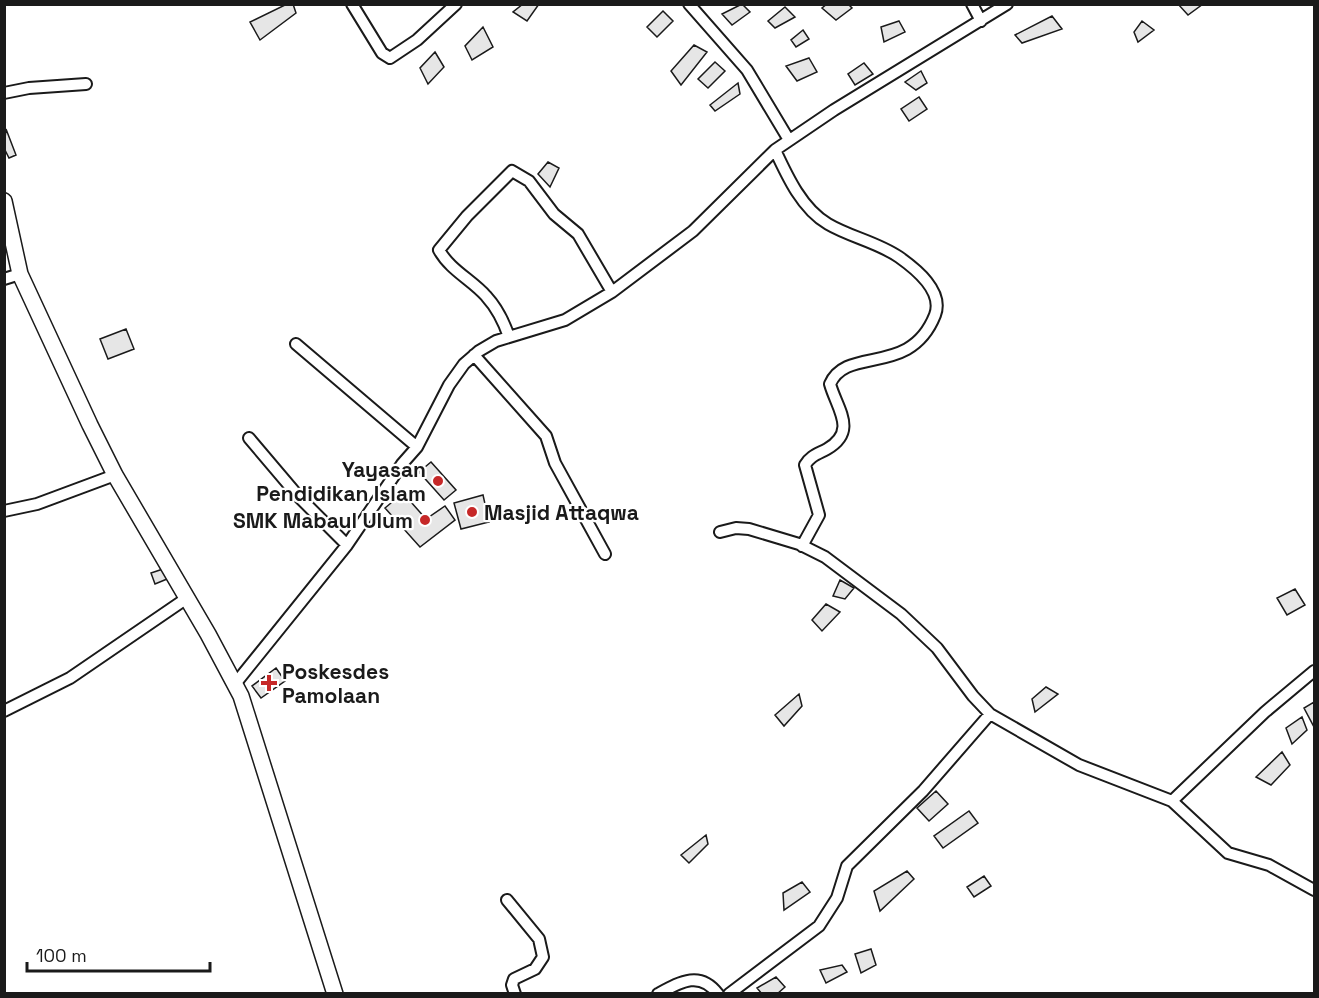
<svg xmlns="http://www.w3.org/2000/svg" width="1319" height="998" font-family="'Space Grotesk',sans-serif">
  <style>
    .building { fill: #e6e6e6; stroke: #1a1a1a; stroke-width: 1.5 }
    .lines { fill: none; stroke-linecap: round; stroke-linejoin: round }
    .street-casing { stroke: #1a1a1a; stroke-width: 14 }
    .secondary-casing { stroke: #1a1a1a; stroke-width: 18 }
    .street { stroke: #fff; stroke-width: 10 }
    .secondary { stroke: #fff; stroke-width: 15 }
    .poi-dot { fill: #c62828; stroke: #fff; stroke-width: 2 }
    .labels { text-anchor: middle; dominant-baseline: central; stroke-width: 4.5; stroke-linejoin: round; paint-order: stroke }
    .poi-label { font-size: 21px; font-weight: bold; fill: #1a1a1a; stroke: #fff; text-anchor: end }
  </style>
  <rect width="100%" height="100%" fill="#fff"/>
  <path class="building" d="M287,4h6l3,9 -36,27 -10,-18z
    M523,4h16l-12,17 -14,-9z
    M742,4l8,8 -18,13 -10,-11z
    M827,4h21l4,4 -16,12 -14,-12z
    M1178,4h25l-15,11z
    M785,7l10,10 -20,11 -7,-7z
    M663,11l10,10 -16,16 -10,-10z
    M1052,16l10,13 -40,14 -7,-8z
    M899,21l6,11 -21,10 -3,-15z
    M1142,21l12,9 -16,12 -4,-10z
    M483,27l10,20 -21,13 -7,-14z
    M803,30l6,9 -13,8 -5,-7z
    M694,45l13,7 -26,33 -10,-14z
    M435,52l9,15 -16,17 -8,-16z
    M809,58l8,14 -20,9 -11,-15z
    M715,62l10,9 -17,17 -10,-9z
    M864,63l9,11 -18,11 -7,-11z
    M921,71l6,12 -11,7 -11,-8z
    M738,83l2,11 -25,17 -5,-6z
    M919,97l8,12 -18,12 -8,-12z
    M6,129l10,26 -7,3 -5,-10z
    M548,162l11,6 -9,19 -12,-13z
    M126,329l8,20 -26,10 -8,-20z
    M431,462l25,28 -12,10 -25,-28z
    M403,493l23,26 19,-13 10,14 -35,27 -35,-39z
    M483,495l6,27 -28,7 -7,-26z
    M163,569l4,10 -12,5 -4,-11z
    M840,580l14,8 -9,11 -12,-3z
    M1295,589l10,16 -18,10 -10,-17z
    M826,604l14,8 -18,19 -10,-11z
    M276,668l9,13 -24,17 -9,-12z
    M1046,687l12,7 -23,18 -3,-13z
    M799,694l3,12 -18,20 -9,-11z
    M1314,702v21l-1,2 -9,-17z
    M1302,717l5,13 -15,14 -6,-16z
    M1282,752l8,13 -19,20 -15,-8z
    M936,791l12,13 -19,17 -12,-13z
    M969,811l9,12 -35,25 -9,-12z
    M706,835l2,9 -19,19 -8,-8z
    M907,871l7,8 -34,32 -6,-20z
    M984,876l7,10 -17,11 -7,-10z
    M802,882l8,10 -26,18 -1,-17z
    M871,949l5,16 -15,8 -6,-19z
    M842,965l5,7 -21,11 -6,-13z
    M776,977l9,10 -8,7h-15l-5,-6z"/>
  <g class="lines">
    <g class="street-casing">
      <path id="street" d="M352,4l30,49 8,5 27,-18 39,-36
        M689,4l58,66 42,70
        M972,4l9,17
        M4,93l25,-5 57,-4
        M775,150c12,26 27,59 53,74 22,13 49,18 71,33 17,12 45,34 36,58 -25,63 -88,30 -105,69 7,25 28,47 -3,65 -9,5 -17,7 -22,16l14,50 -17,31
        M4,279l16,-5
        M509,337c-5,-15 -12,-29 -23,-41 -14,-16 -36,-26 -47,-46l28,-34 45,-45 17,10 25,33 24,20 34,58
        M296,344l121,103
        M474,355l72,81 9,27 50,91
        M249,438l50,59 48,48
        M4,511l33,-7 78,-29
        M720,532l16,-4 13,1 50,15 26,13 76,57 36,34 36,48 17,18 89,51 93,36 56,52 41,12 45,25
        M235,684l112,-139 55,-81 15,-17 32,-62 15,-21 15,-13 17,-10 69,-21 47,-28 81,-61 82,-81 59,-40 173,-106
        M4,711l66,-33 117,-80
        M1172,801l93,-89 49,-41
        M507,900l32,39 4,18 -8,12 -21,10 -2,6 3,9
        M658,994c22,-12 42,-24 60,0
        M729,994l90,-68 18,-28 10,-32 76,-75 67,-77"/>
    </g>
    <g class="secondary-casing">
      <path id="secondary" d="M4,201l16,73 70,151 25,50 93,159 33,62 94,298"/>
    </g>
    <use href="#street" class="street"/>
    <use href="#secondary" class="secondary"/>
  </g>
  <g class="poi-dot">
    <circle cx="438" cy="481" r="6"/>
    <circle cx="472" cy="512" r="6"/>
    <circle cx="425" cy="520" r="6"/>
    <path d="M266 674h6v6h6v6h-6v6h-6v-6h-6v-6h6z"/>
  </g>
  <g class="labels">
    <g class="poi-label">
      <text x="426" y="469">Yayasan<tspan x="426" dy="24">Pendidikan Islam</tspan></text>
      <text x="484" y="512" text-anchor="start">Masjid Attaqwa</text>
      <text x="413" y="520">SMK Mabaul Ulum</text>
      <text x="282" y="671" text-anchor="start">Poskesdes<tspan x="282" dy="24">Pamolaan</tspan></text>
    </g>
  </g>
  <rect width="1319" height="998" fill="none" stroke="#1a1a1a" stroke-width="12"/>
  <path d="M27 962v9h183v-9" fill="none" stroke="#1a1a1a" stroke-width="3"/>
  <text x="36" y="962" font-size="18" fill="#1a1a1a" stroke="#ffffff" stroke-width="4.5" paint-order="stroke">100 m</text>
</svg>
